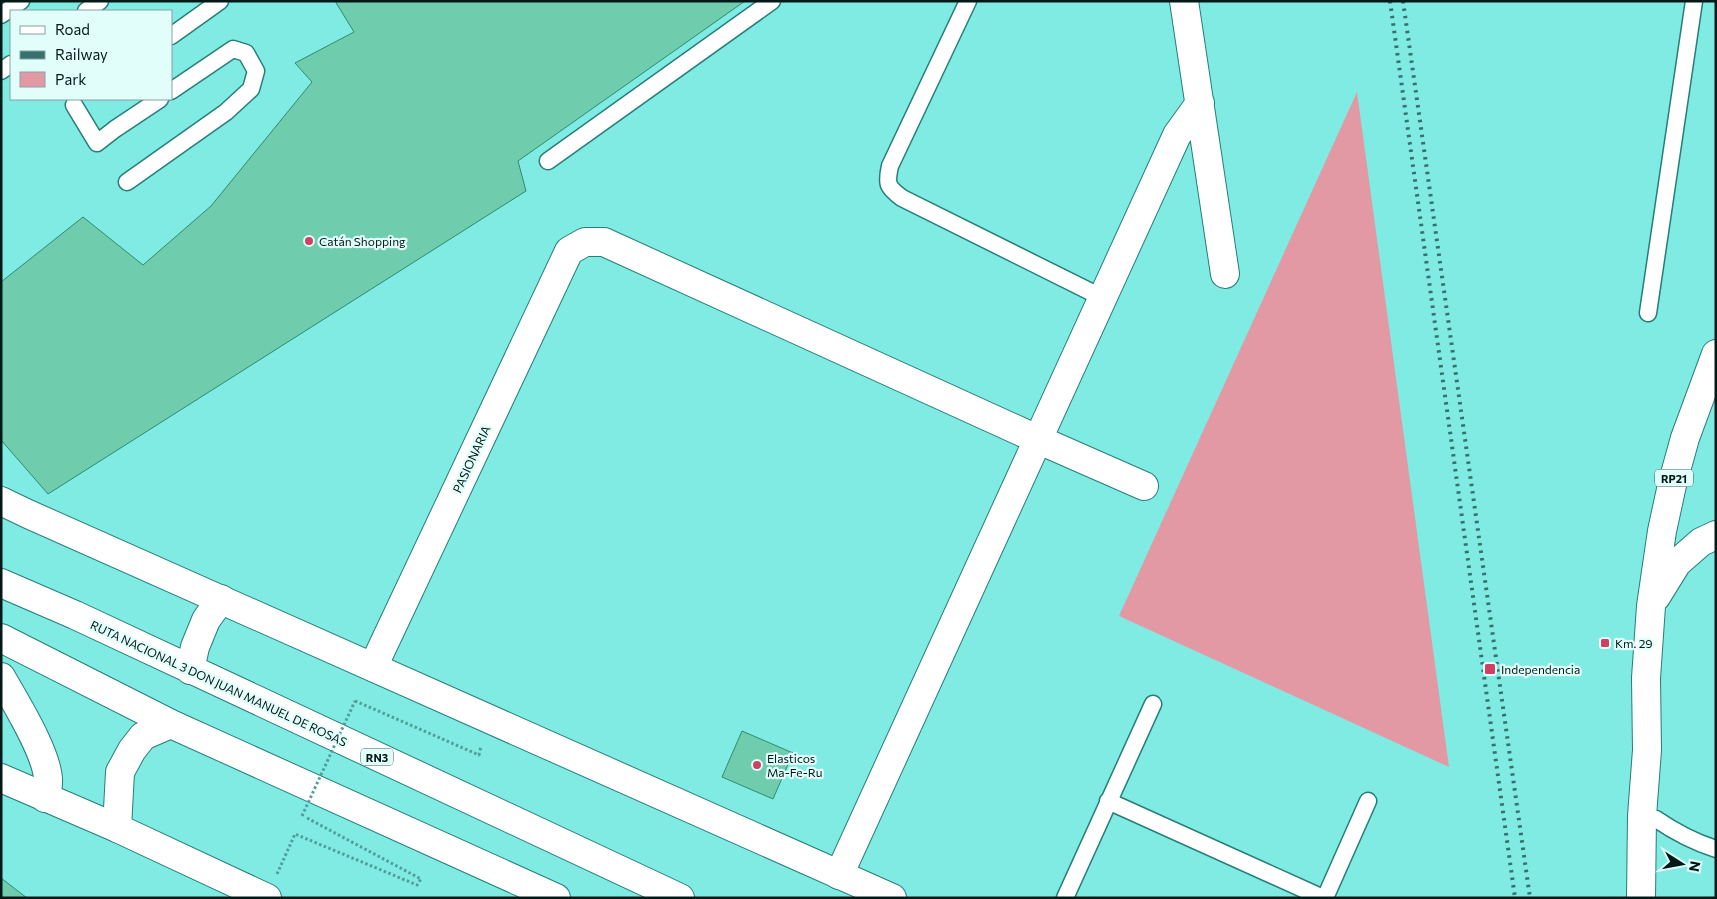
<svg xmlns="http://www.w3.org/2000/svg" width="1717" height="899" font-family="Commissioner,sans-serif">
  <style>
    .green { fill: #e399a4 }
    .building { fill: #6fccac; stroke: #2a8d70 }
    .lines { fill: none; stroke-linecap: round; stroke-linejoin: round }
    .lane-casing { stroke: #277e79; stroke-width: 19 }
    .street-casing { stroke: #277e79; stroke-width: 30 }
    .secondary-casing { stroke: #277e79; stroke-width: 30 }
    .primary-casing { stroke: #277e79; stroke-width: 30 }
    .highway-casing { stroke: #277e79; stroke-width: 30 }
    .path { stroke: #519e98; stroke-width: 3; stroke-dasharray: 2.5 2.5; stroke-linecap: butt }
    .lane { stroke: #fff; stroke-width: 16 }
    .street { stroke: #fff; stroke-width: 28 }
    .secondary { stroke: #fff; stroke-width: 28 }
    .primary { stroke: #fff; stroke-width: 28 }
    .highway { stroke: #fff; stroke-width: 28 }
    .rail { stroke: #37716d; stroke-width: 4; stroke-dasharray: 2.5 5; stroke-linecap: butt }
    .path-bridge { stroke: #519e98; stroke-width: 3; stroke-dasharray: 2.5 2.5; stroke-linecap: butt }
    .poi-dot { fill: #cf4065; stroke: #e1fefb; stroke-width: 2 }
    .labels { text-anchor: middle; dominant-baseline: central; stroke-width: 4.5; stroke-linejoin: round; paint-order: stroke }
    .shield { fill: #e1fefb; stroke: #455e5b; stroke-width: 1 }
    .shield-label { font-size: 11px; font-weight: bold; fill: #021917 }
    .poi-label { font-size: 12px; fill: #021917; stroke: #e1fefb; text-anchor: start }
    .street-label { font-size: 12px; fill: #021917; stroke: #e1fefb }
  </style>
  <rect width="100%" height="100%" fill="#7febe3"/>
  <path class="green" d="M1357,92l92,675 -330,-151z"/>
  <path class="building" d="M335,1h410l-227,160 8,30 -478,303 -47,-54v-158l82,-65 60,48 68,-59 101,-124 -17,-19 59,-31z
    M742,731l51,22 -20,46 -51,-22z
    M1,878l26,20h-26z"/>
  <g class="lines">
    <g class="lane-casing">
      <path id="lane" d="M968,1l-78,165c-4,18 -3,21 12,32l201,100
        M86,11l14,-10
        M1,15l20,-14
        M171,36l49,-35
        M1,71l10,-7
        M74,105l23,38 18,-14 45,-30
        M548,161l224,-160
        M127,182l99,-70 25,-23 5,-18 -10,-18 -13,-4 -62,42
        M1648,313l46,-312
        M1108,801l215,97
        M1656,819c19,13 38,23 60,30
        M1065,898l88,-194
        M1325,898l43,-97"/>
    </g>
    <g class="street-casing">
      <path id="street" d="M1184,1l41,273
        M373,667l196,-416 16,-9h19l433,197 107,47
        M839,875l338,-740 23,-32"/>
    </g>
    <g class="secondary-casing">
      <path id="secondary" d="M1,501l27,13c289,126 575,258 864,384
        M1,778l116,50 150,70"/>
    </g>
    <g class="primary-casing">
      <path id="primary" d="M1656,597l21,-34 24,-21 15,-7
        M1641,898l1,-82 5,-66 -1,-72 5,-72 11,-75 10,-46 13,-47 31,-84"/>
    </g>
    <g class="highway-casing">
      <path id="highway" d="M1,583l74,32 605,283
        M1,638l170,86 385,174
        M190,670l5,-23 11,-27 15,-21
        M1,677c13,23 49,80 47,106 0,5 -2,10 -3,15
        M117,828l3,-56 12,-22 11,-14 28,-12"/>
    </g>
    <path class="path" d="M355,701l124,54 2,-9
      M277,874l18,-40 122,51 4,-6 -114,-61"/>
    <use href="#lane" class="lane"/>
    <use href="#street" class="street"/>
    <use href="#secondary" class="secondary"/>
    <use href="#primary" class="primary"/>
    <use href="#highway" class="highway"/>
    <path class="rail" d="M1390,1l125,897
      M1403,1l127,897"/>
    <path class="path-bridge" d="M302,816l53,-115"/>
  </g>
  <g class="poi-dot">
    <circle cx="309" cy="241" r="5"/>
    <rect x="1600" y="638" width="10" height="10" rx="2.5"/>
    <rect x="1484" y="663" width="12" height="12" rx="2.5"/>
    <circle cx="757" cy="765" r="5"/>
  </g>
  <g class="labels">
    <g class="shield">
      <rect x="1655" y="469.5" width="38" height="17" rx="4"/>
      <rect x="361" y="748.5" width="32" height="17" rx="4"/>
    </g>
    <g class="shield-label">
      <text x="1674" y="478">RP21</text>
      <text x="377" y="757">RN3</text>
    </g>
    <g class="poi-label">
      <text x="319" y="241">Catán Shopping</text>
      <text x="1615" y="643">Km. 29</text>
      <text x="1501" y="669">Independencia</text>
      <text x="767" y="758">Elasticos<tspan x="767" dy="14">Ma-Fe-Ru</tspan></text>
    </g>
    <g class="street-label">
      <text transform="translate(471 459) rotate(-65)">PASIONARIA</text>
      <text transform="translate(219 683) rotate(25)">RUTA NACIONAL 3 DON JUAN MANUEL DE ROSAS</text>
    </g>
  </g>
  <rect width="1717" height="899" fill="none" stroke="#021917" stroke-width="5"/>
  <rect x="10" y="10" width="162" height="90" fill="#e1fefb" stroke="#88a2a0"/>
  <rect x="20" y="26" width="25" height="8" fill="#ffffff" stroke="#88a2a0"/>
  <text x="55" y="35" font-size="15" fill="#021917">Road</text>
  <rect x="20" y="51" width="25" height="8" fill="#37716d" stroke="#88a2a0"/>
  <text x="55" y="60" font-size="15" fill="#021917">Railway</text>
  <rect x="20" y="72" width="25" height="15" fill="#e399a4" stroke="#88a2a0"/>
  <text x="55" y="85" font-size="15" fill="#021917">Park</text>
  <g transform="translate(1682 864) rotate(101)" stroke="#e1fefb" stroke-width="4" paint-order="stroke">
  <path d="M0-4L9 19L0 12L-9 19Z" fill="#021917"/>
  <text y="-8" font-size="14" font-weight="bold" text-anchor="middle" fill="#021917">N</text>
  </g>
</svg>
